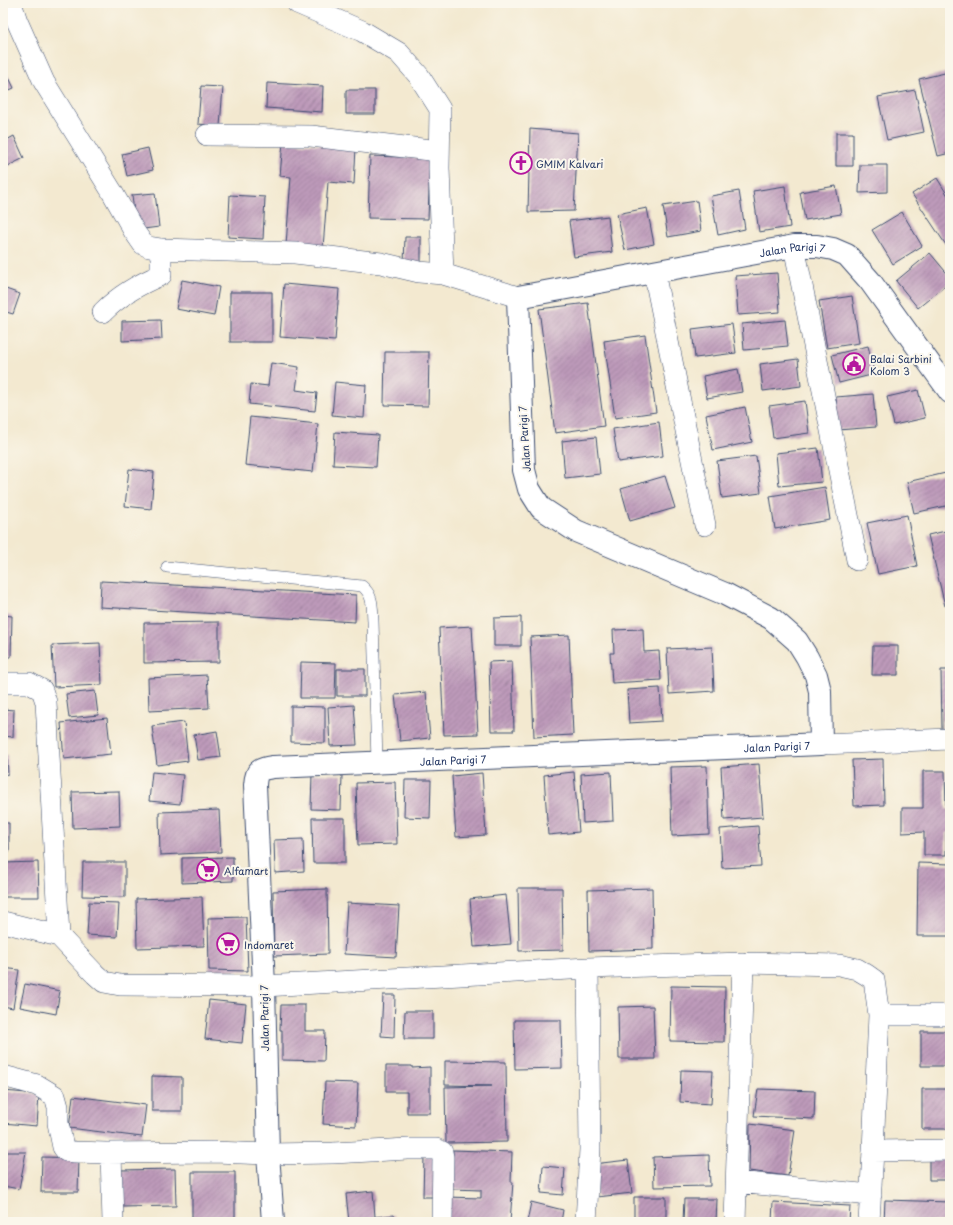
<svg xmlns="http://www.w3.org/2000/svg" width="953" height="1225" font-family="'Playpen Sans',sans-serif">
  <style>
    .building { fill: url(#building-hatch) }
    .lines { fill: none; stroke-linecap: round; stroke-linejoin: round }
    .lane-casing { stroke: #3b4b6f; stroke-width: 12 }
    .street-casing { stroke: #3b4b6f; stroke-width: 22 }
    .secondary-casing { stroke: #3b4b6f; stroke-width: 24 }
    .lane { stroke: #fff; stroke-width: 11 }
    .street { stroke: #fff; stroke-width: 21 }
    .secondary { stroke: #fff; stroke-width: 22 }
    .labels { text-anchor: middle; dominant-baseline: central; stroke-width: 4; stroke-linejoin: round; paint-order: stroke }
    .poi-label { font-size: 10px; fill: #1b2f5e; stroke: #fbf7ec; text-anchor: start }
    .street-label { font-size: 10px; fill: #1b2f5e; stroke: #fbf7ec }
  </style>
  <defs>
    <pattern id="building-hatch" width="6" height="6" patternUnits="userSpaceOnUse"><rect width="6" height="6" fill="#bd9aba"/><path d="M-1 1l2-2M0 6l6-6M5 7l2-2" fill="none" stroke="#997e9a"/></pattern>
  </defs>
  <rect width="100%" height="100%" fill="#fbf7ec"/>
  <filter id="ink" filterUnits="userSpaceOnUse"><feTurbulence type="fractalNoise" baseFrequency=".025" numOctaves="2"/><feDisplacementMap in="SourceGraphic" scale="8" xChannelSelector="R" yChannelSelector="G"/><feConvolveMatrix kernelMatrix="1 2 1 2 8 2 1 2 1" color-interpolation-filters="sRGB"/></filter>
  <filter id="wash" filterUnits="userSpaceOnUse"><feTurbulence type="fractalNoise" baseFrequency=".012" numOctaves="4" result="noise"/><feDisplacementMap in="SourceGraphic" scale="16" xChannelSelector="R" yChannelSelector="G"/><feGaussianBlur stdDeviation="0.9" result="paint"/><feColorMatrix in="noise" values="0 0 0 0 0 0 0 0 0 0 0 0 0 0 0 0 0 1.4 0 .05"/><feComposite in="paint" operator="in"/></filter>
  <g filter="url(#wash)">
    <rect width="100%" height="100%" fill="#f3e9d0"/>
    <g id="blocks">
      <path class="building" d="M3,65l11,23 -11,5z
        M949,72l1,4v77l-12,3 -19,-77z
        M267,83l56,3 -1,26 -56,-4z
        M201,86l22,1 -3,39 -22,-2z
        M346,90h29v24h-29z
        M915,90l9,42 -37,8 -9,-43z
        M530,129l48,4 -4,78 -46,1z
        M836,133h17v33h-17z
        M14,136l10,22 -20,10 -1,-26z
        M283,142l73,6 -2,36 -26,-2 -5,66 -37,-3 5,-68 -11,-1z
        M148,148l5,22 -26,6 -5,-22z
        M370,156l60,2 -2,61 -60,-1z
        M860,165h27v27l-28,1z
        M937,178l13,21v52l-38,-57z
        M785,186l5,41 -31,5 -6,-41z
        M836,186l5,28 -36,6 -5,-28z
        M739,191l6,38 -27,6 -7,-39z
        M155,193l4,34 -23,3 -4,-35z
        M230,195l35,2 -2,42 -35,-2z
        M697,201l4,30 -33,6 -5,-31z
        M647,208l7,36 -29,6 -8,-36z
        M902,212l20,34 -29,18 -21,-34z
        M608,216l4,36 -38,5 -5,-36z
        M405,237h16v26h-17z
        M930,253l20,24v5l-32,26 -22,-27z
        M777,273l3,39 -42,3 -3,-39z
        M182,280l37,7 -5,29 -38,-7z
        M284,284l55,5 -4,52 -55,-4z
        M3,288l17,6 -7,20 -10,-3z
        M230,292h42v50h-42z
        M852,296l7,47 -32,5 -8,-47z
        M588,303l16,123 -49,7 -16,-124z
        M161,320l1,19 -40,2v-20z
        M785,320l3,26 -44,4 -2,-26z
        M732,324l4,29 -41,5 -3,-29z
        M645,335l11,77 -41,6 -11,-77z
        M868,346l7,28 -36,9 -7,-28z
        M385,352h44l-1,54 -44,-1z
        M798,359l3,27 -38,5 -3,-27z
        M271,363l28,4 -3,23 21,3 -2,18 -66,-7 2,-20 17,2z
        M738,369l4,23 -35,6 -4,-22z
        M335,382l31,3 -2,33 -32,-3z
        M918,390l7,28 -31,7 -7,-28z
        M873,394l3,33 -38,3 -2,-33z
        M805,401l4,32 -36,5 -4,-32z
        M745,407l7,35 -39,8 -7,-35z
        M250,417l68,7 -5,48 -68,-7z
        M659,422l4,34 -45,6 -5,-33z
        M335,432l43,3 -2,32 -43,-2z
        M596,437l4,37 -35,4 -3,-37z
        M818,448l4,34 -43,4 -3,-33z
        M756,456l5,37 -39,5 -5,-37z
        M129,469l25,3 -3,37 -26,-3z
        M950,472v33l-36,8 -7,-31z
        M665,476l10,32 -45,13 -9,-32z
        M825,487l5,33 -55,9 -5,-33z
        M907,515l10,51 -39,8 -11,-51z
        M950,530v74l-5,2 -17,-71z
        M101,581l255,14 -1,27 -255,-15z
        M3,615l9,1 -1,41h-8z
        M521,617v29h-27v-28z
        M219,622v40l-75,1v-40z
        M472,626l6,108 -34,1 -5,-107z
        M643,629l1,23 15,-1 2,29 -49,3 -2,-30h4l-1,-23z
        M569,635l4,100 -39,2 -4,-100z
        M100,643l2,42 -48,2 -2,-42z
        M873,646h25v29h-26z
        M712,647l2,44 -45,3 -2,-45z
        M512,661l2,70h-23l-2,-69z
        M301,662l35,1 -1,35h-35z
        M337,669h28v27h-28z
        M941,670h9v59h-8z
        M207,675l2,33 -60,3 -1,-33z
        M660,688l2,33 -33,2 -2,-33z
        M95,691l3,24 -29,3 -3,-24z
        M426,692l4,46 -30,3 -5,-46z
        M354,705l3,40 -27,1 -2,-39z
        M291,706l34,1v36l-34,-1z
        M3,709l11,1 -1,27 -10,-1z
        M107,718l4,36 -47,5 -3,-36z
        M184,722l4,39 -31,4 -5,-39z
        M217,731l4,26 -23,3 -4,-25z
        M3,755h4l1,19 -5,1z
        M883,759l1,46 -30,1 -2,-46z
        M759,764l4,53 -39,3 -3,-53z
        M707,766l2,68 -37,2 -2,-69z
        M923,771h22l1,38h4v24h-4v22h-22v-23l-22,1v-25h21z
        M152,772l31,3 -3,29 -31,-3z
        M574,772l5,60 -31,3 -4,-60z
        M611,772l2,49 -30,2 -2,-49z
        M482,773l4,62 -30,2 -4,-61z
        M312,774l30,1 -1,35 -30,-1z
        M405,780h26l-1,38 -26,-1z
        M395,782l2,62 -39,1 -2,-62z
        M119,791l1,35 -47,2 -1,-36z
        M219,810l2,42 -61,3 -1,-43z
        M312,818h33v45h-32z
        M3,823h6v29h-6z
        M758,826l3,40 -39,2 -2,-39z
        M303,839l1,32 -29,2 -1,-33z
        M233,857v24l-51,2v-25z
        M38,862l1,35h-36v-34z
        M83,862h42v35l-43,-1z
        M918,863l32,1v72h-33z
        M518,888h44l1,62 -44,1z
        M652,888l1,61 -64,2 -1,-61z
        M327,889l1,65 -54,2 -1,-65z
        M506,895l5,49 -37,3 -4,-48z
        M202,897l2,49 -67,2 -1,-49z
        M89,902l30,1 -2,34 -30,-2z
        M347,903l52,3 -3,51 -52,-3z
        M246,917l2,54 -39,-1 -1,-52z
        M3,968l16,2 -6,38 -10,-2z
        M25,984l35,7 -4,23 -36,-7z
        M671,986l54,1 -1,55 -54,-1z
        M383,995h12l-1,42 -13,-1z
        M209,1000l37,4 -4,39 -37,-4z
        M281,1005h24v26h20l-1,30 -42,-1v-30h-2z
        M653,1006l2,53h-36l-1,-52z
        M405,1011h28v28h-29z
        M514,1020h47l1,48 -47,1z
        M921,1031h29v35h-29z
        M445,1061l61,1 1,80 -61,1 -1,-56 47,-1 -47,-1z
        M386,1066h26v2l18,-1v46h-23v-21h-21z
        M681,1070l32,1 -2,33 -31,-2z
        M152,1076l30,1v34h-30z
        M325,1082l33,1 -2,43 -33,-2z
        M758,1089l57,2 -1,28 -60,-3z
        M922,1089h28v40h-28z
        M3,1091l36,3 -2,32 -34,-3z
        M73,1096l73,9 -4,32 -73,-9z
        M750,1124l45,6 -7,46 -39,-5z
        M453,1150l59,2 -1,30h2l-3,40h-66l1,-25 36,1v-8l-29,-1z
        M3,1152h23l-7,37 -16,-3z
        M709,1155l1,31 -56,1 -1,-30z
        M929,1155h21v25h-21z
        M424,1156h16l-1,41h-16z
        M42,1157l37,1 -1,34h-37z
        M628,1160l4,33 -35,4 -4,-33z
        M543,1166l22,2 -2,27 -22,-2z
        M175,1169l1,37 -56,1v-37z
        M192,1172h43v50h-43z
        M373,1191l2,26 19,-2 1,7h-46l-3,-28z
        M634,1197h32v25h-32z
        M684,1199h33l-1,23h-33z
        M885,1200l65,2v20h-66z
        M531,1202l32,8 -2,12h-34z
        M773,1202l77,4 -1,16h-77z"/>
    </g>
  </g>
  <g filter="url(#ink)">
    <use href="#blocks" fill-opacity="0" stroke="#3b4b6f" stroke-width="1"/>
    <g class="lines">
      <g class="lane-casing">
        <path id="lane" d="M167,567l195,19c12,10 10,21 11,35l4,141"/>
      </g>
      <g class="street-casing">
        <path id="street" d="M11,3l6,18 27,61 67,108 23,41 9,13 6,3 12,2 134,4 86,10 38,9 24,2 75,23
          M297,3l65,28 37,22 20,23 21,33 -1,59 4,106
          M207,135l104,1 128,15
          M794,246l63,314
          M654,272l51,253
          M103,312c17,-17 36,-28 58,-37v-26
          M3,683h26l13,7 4,12 13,234
          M821,744l129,-5
          M3,922l56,14 36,38 9,8 16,3 144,1 324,-18 155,-5 96,2 18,4 10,6 7,5 5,35h71
          M879,1015l-6,136 77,-1
          M3,1076l34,9 18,11 3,11v16l5,24 3,4 9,1 31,1 108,-1 54,2 65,-1 75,-4h28l6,3 1,5 -1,65
          M111,1153l2,69
          M737,1182l134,13
          M586,1222l4,-73 -2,-181
          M735,1222l8,-259
          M869,1222l4,-71"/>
      </g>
      <g class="secondary-casing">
        <g id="secondary">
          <path id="s1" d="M273,1222l-5,-68 -4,-168 -9,-201c1,-15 4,-16 18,-18l548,-23 -1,-53 -4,-16 -9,-18 -10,-16 -26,-23 -46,-24 -149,-63 -35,-23 -12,-19 -5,-19 -6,-173 276,-51h23l16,3 14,6 23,26 80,111"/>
        </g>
      </g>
      <use href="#lane" class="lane"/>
      <use href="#street" class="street"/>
      <use href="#secondary" class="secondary"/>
    </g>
  </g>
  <defs>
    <g id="church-ring" transform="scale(1.15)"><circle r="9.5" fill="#fbf7ec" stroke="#b5179e" stroke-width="1.5"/><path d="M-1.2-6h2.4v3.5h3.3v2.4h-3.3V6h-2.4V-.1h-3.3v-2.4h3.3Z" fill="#b5179e"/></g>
    <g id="civic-ring" transform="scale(1.15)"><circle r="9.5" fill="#fbf7ec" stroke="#b5179e" stroke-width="1.5"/><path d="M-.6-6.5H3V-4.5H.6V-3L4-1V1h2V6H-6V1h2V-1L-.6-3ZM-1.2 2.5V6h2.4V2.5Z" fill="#b5179e"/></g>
    <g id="supermarket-ring" transform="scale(1.15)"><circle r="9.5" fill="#fbf7ec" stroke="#b5179e" stroke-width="1.5"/><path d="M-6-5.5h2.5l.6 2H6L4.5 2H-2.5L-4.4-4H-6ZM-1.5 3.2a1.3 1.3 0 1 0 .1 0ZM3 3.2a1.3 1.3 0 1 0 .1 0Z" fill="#b5179e"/></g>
  </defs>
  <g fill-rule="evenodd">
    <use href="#church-ring" x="521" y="163"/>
    <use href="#civic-ring" x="854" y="364"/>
    <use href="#supermarket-ring" x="208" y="870"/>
    <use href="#supermarket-ring" x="228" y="944"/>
  </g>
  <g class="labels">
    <g class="poi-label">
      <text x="536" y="163">GMIM Kalvari</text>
      <text x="870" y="358">Balai Sarbini<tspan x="870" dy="12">Kolom 3</tspan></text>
      <text x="224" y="870">Alfamart</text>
      <text x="244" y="944">Indomaret</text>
    </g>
    <g class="street-label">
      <text stroke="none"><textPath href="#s1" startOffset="1908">Jalan Parigi 7</textPath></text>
      <text transform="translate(524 439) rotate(-94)">Jalan Parigi 7</text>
      <text stroke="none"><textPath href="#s1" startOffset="971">Jalan Parigi 7</textPath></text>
      <text stroke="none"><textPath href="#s1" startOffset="647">Jalan Parigi 7</textPath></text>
      <text transform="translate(264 1018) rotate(-91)">Jalan Parigi 7</text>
    </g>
  </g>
  <rect width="953" height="1225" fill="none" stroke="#fbf7ec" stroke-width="16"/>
</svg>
